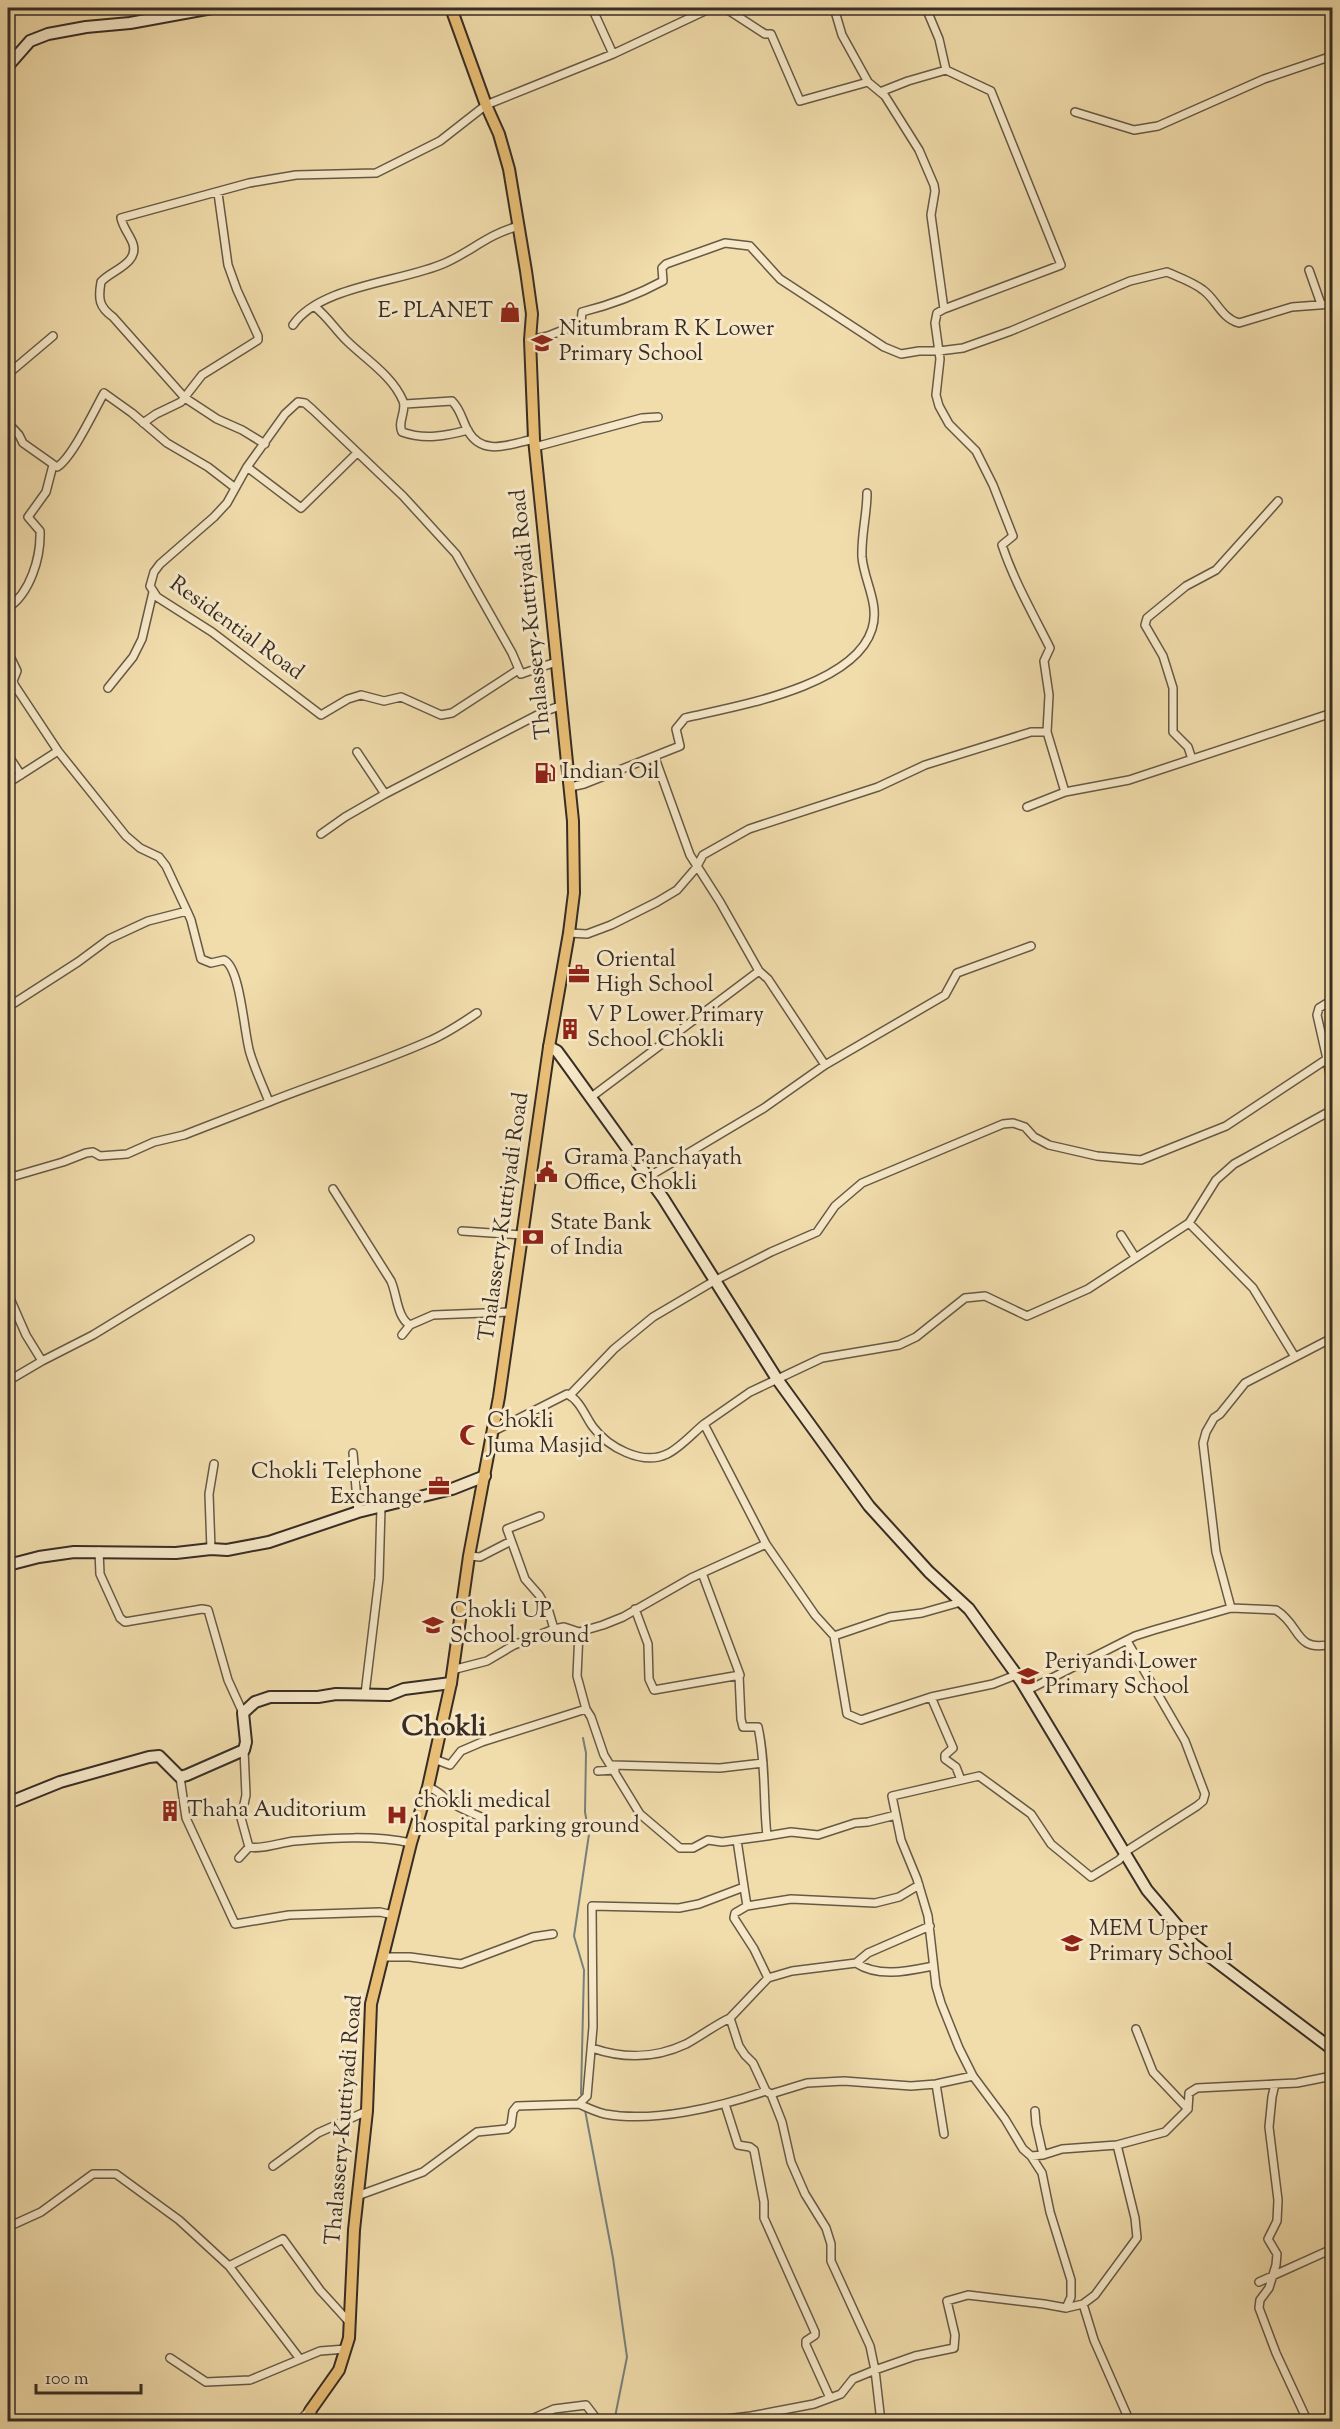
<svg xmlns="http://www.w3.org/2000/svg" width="1340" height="2429" font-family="'Sorts Mill Goudy',serif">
<rect width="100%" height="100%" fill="#f1dcab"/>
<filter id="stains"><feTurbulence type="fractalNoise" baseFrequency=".00333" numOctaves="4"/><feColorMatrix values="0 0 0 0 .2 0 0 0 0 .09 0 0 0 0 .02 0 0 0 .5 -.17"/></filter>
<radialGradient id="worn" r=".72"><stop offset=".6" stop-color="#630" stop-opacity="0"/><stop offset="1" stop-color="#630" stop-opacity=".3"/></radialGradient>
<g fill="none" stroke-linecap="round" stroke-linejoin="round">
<!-- stream -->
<path stroke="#77807c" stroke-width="2" d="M581,2094L584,1970L574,1936L589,1834L585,1812L586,1753L583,1738
M585,2110L613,2258L627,2357L614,2422"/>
<defs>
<path id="minor" d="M592,8L613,54
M686,8L692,17L711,8
M725,8L765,34H771L800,101L868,82L885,96L919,150L934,185L935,191L931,215L944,309
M834,8L842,35L868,82
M880,92L908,81L946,70
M1075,112L1134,130L1158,126L1264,79L1332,56
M1309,270L1321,304
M314,306C327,316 335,329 346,340C365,359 392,375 403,401C407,411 397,422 402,432C424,440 446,436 468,430
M293,325C320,285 403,282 445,263C472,251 488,234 519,226
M530,340L548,336L581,323L582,312C610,305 637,295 663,281L662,268L666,264L725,243L750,246L780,279L884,347L901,354L919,351H939L963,348L1011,331L1130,281L1167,272C1178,277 1193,282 1203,290C1216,299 1221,318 1239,323L1292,307L1332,304
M8,374L53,336
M405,404L452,401C461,410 462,420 468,431C483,457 510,444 534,439
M8,423L19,435L23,443L57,467C72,458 94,411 104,393L132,413L167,443L208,467L234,487
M143,423L156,414L181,402L202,375L258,340V336L237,290L228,265L218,193
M265,444L242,430L217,419L185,398L113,317C99,307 98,299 101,282C110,271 139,264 133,244C130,235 123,228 121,218L249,183L296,175L376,173L440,141L486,105L613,54L692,17
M535,447L642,418L658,417
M247,467L301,508L357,453
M8,608C30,593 41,558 40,531L28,517L46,492L53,465
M8,652L17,671L13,681L15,686L58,751L126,836L140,848L159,857L166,866L187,911L148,921L109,939L78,962L8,1007
M518,670L452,713L441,715L401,697L384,701L361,695L348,699L321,715L212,632L157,597L150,586L154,572L160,564L214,517L227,503L247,467L285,414L298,402L305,403L313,410L403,496L456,554L512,653L521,674L556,662
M108,688L133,657L142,639L153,592
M1047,732L1065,792L1129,780L1332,713
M357,752L385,794
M8,755L21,775
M655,758L690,855L720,902L759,971
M1192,759L1188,747L1173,732V688L1163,656L1145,625L1147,618L1186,586L1216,570L1278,501
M8,783L58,751
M570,787L584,784L680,746L676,729L685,718C736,706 854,687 872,629C880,604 864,581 862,557C861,535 867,515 867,493
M1027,807L1065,792
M321,834L345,817L385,794L543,712L560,706
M187,911L191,920L201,959L211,963L224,960C241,968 244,1035 250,1053C255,1070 263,1086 269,1102C322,1081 377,1064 429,1041C446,1034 462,1023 477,1013
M569,933L587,934L611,925L657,902L677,890L696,868L703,855L749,829L878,787L925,765L1031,732H1047L1049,695L1044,661L1050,648C1033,614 1014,581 1002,545L1013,536L993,485L976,451L949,424L939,406L936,395L940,359L935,323L937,313L944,309L1061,265L991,91L946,70L939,39L926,8
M1327,1059L1332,1085
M590,1098L759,971L768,979L825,1065
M648,1177L764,1108L825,1065L945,995L957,973L1031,946
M8,1178L63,1162L86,1153L93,1152L100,1156L127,1154L154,1142L184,1135L269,1102
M333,1189L391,1281C397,1294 397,1318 410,1325L433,1315L511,1312
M1189,1223L1253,1288L1295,1357
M462,1231L522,1235
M1121,1235L1135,1257
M8,1294L26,1335L42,1361L8,1381
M402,1335L410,1325
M42,1361L93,1335L250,1239
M570,1395L614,1349L653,1317L714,1281L771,1252L817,1232L835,1206L862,1183L1003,1124L1013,1123L1025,1127L1034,1137L1049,1145L1097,1156L1141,1160L1226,1126L1327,1059L1317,1015L1319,1008L1332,1000
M492,1432L567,1394C580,1400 585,1416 593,1427C608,1447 642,1466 667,1454C680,1448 693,1433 704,1424
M353,1453L358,1512
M540,1516L507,1529L525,1579L539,1595L549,1612L554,1629
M766,1544L815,1615L834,1636L890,1617L922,1613L961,1602
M211,1549L209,1494L214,1464
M99,1551L100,1574L120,1618L125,1622L202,1609L208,1610L228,1680L243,1713
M469,1556L480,1557L511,1541
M1231,1608L1216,1552L1203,1443L1206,1432L1214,1418L1220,1414L1245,1383L1332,1338
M635,1609L648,1644L649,1679L654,1690L740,1675L702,1573
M579,1632L577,1676L586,1709
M834,1636L847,1714L861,1720L931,1697
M452,1670L487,1661L514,1645L554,1629L564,1627L579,1632L603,1625L623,1617L691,1578L766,1544L704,1424L750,1392L822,1358L899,1345L916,1337L965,1298L985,1296L1027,1316L1088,1289L1189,1223L1216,1180L1234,1164L1332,1110
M739,1675L741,1719L743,1727H758C766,1763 763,1800 767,1836L791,1832L818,1835L855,1823L868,1822L896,1815
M1026,1691L1135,1636L1154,1630L1231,1608L1276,1610C1302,1626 1294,1653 1332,1644
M365,1694L379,1578L381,1507
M244,1750L246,1795L241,1818L249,1847C261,1850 282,1842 295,1841C333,1838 374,1835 411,1843
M434,1759L450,1765L461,1751L482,1742L586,1709L591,1717L604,1755L640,1814L680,1848H693L708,1840L722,1842L767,1836
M612,1765L720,1768L763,1763
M598,1771L615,1770
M180,1777L186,1818L235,1924L289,1915L380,1912L393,1915
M961,1780L956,1767L945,1759V1755L953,1748L931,1697L993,1684L1016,1675
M428,1787C439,1791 443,1797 452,1803C462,1810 473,1813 483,1818
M737,1840L744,1887L699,1904L679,1908L592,1906L593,2027L587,2096L579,2104C588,2108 596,2112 605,2114C654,2123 719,2107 766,2091
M239,1858L249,1847
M744,1887L747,1906
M383,1957H410L461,1964L533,1937L553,1934
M856,1963C879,1978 908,1971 933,1966
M768,1978L754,1949L734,1918L735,1913L747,1906L791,1899L875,1903L899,1897L919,1885
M1136,2029L1153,2072L1188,2109
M592,2048C624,2059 654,2059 686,2044C701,2036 715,2025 730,2018
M936,2084L944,2134
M1275,2084L1272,2097L1269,2127L1278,2200L1277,2221L1268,2239L1277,2254L1276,2265L1269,2288L1260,2300L1259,2308L1276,2353L1308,2422
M769,2093L766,2091L753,2063L745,2055L739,2046L730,2018L768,1978L792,1971L856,1963L868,1953L930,1926
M725,2104L738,2145L750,2147L754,2150L764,2202V2218L815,2332V2335L806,2341V2345L830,2398
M1035,2111L1036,2124L1043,2155
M1117,2145L1062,2149L1043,2155L1031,2156L1023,2149L1005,2119L973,2076L959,2048L941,2003L936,1986L928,1916L917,1879L901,1840L892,1796L979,1776L1031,1814L1051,1844L1091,1877L1119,1860L1128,1850L1197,1806L1203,1801L1205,1794L1185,1741L1127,1641
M1031,2156L1042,2173L1050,2212L1071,2280V2297L1066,2308
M273,2166L318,2133L367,2111
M357,2196L423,2172L477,2132L507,2129L511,2125L513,2111L517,2106L579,2104
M8,2227L41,2212L93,2174H116L179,2220L229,2266L300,2359
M229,2266L283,2239L320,2290L350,2323
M1259,2282L1332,2249
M1083,2304L1094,2340L1130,2422
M170,2358L206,2382L250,2380L320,2351L346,2349
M525,2422L554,2409L586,2405L599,2422
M699,2422L751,2416L814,2404L841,2394L853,2379L875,2370L870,2346L831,2261V2244L826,2228L805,2194L791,2162L782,2122L771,2094L807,2083L844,2081L911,2086L936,2084L973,2076
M881,2422L875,2370L915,2356L954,2348L955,2335L947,2301L968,2295L1044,2304L1066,2308L1083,2304L1095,2295L1137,2238L1135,2218L1117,2145L1165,2132L1188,2109L1189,2093L1197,2088L1297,2083L1332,2076"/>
<path id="tertiary" d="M300,2422L310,2411"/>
<path id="secondary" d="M8,66L30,41L48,34L86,27L130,23L212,8
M549,1047L557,1051L568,1066L663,1198L777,1379L869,1506L929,1572L969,1609L1021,1681L1147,1890L1193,1944L1332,2049
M8,1565L39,1557L74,1552L176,1553L211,1549L227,1550L269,1542L358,1512L452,1489L485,1476
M8,1803L60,1782L149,1757L159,1756L180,1777L187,1775L244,1750L246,1742L243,1713L255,1702L270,1697H318L336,1694L389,1695L404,1689L451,1683"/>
<path id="primary" d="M312,2422L310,2411L339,2370L349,2338L354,2230L367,2111L371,2004L411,1843L428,1787L451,1683L469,1556L499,1397L549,1047L569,933L574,893L573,821L534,439L530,340L532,314L526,271L509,169L499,134L486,105L451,8"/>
</defs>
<!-- minor casing -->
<use href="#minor" stroke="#665946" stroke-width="10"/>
<!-- tertiary casing -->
<use href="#tertiary" stroke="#665946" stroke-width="12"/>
<!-- secondary casing -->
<use href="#secondary" stroke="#372d25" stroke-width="14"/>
<!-- primary casing -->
<use href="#primary" stroke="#372d25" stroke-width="14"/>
<!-- minor -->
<use href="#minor" stroke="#f6e8c8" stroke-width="7"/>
<!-- tertiary -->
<use href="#tertiary" stroke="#f6e8c8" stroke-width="9"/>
<!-- secondary -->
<use href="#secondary" stroke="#f6e8c8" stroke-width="10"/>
<!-- primary -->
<use href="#primary" stroke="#e8be76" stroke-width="10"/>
</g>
<!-- icons -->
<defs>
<symbol id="shop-bare" viewBox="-9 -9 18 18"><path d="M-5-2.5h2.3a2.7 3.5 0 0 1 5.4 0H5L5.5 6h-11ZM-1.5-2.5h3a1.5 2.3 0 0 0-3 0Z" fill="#8f2418" stroke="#f6e8c8" stroke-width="2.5" paint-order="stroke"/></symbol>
<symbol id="school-bare" viewBox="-9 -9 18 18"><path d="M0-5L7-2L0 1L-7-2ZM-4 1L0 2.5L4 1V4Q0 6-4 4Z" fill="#8f2418" stroke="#f6e8c8" stroke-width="2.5" paint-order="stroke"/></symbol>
<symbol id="fuel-bare" viewBox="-9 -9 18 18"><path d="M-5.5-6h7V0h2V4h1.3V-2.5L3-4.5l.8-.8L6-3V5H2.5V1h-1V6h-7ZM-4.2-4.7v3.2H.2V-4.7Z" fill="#8f2418" stroke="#f6e8c8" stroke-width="2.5" paint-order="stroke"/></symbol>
<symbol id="office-bare" viewBox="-9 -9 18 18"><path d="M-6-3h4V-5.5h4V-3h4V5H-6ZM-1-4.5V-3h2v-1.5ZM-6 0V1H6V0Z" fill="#8f2418" stroke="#f6e8c8" stroke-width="2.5" paint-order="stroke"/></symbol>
<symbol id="building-bare" viewBox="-9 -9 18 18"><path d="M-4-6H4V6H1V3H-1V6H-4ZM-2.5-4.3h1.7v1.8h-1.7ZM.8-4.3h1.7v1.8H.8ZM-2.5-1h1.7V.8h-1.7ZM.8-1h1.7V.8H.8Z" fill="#8f2418" stroke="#f6e8c8" stroke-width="2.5" paint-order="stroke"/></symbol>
<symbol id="civic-bare" viewBox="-9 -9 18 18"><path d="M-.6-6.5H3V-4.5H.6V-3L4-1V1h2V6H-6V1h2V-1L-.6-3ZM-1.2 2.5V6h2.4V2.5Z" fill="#8f2418" stroke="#f6e8c8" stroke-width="2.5" paint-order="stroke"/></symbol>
<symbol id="bank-bare" viewBox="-9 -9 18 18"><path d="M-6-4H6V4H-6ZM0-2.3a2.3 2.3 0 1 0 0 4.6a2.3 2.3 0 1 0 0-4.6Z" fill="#8f2418" stroke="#f6e8c8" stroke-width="2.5" paint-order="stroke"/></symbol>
<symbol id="mosque-bare" viewBox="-9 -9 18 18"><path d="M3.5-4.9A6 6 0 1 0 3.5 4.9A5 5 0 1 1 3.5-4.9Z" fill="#8f2418" stroke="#f6e8c8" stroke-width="2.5" paint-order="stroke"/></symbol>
<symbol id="hospital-bare" viewBox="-9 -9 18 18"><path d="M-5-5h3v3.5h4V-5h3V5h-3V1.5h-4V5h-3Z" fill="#8f2418" stroke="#f6e8c8" stroke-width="2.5" paint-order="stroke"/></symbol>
</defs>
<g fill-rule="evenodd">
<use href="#shop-bare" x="495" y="297" width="30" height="30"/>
<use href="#school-bare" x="527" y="328" width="30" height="30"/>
<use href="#fuel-bare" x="530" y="758" width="30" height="30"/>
<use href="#office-bare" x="564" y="959" width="30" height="30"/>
<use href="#building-bare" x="555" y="1014" width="30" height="30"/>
<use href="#civic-bare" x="532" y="1157" width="30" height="30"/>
<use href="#bank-bare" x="518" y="1222" width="30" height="30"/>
<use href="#mosque-bare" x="455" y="1420" width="30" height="30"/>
<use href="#office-bare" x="424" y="1471" width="30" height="30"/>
<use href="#school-bare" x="418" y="1610" width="30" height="30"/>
<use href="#school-bare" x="1013" y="1661" width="30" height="30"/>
<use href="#building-bare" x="155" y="1796" width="30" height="30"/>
<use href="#hospital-bare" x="382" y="1800" width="30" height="30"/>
<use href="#school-bare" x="1057" y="1928" width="30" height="30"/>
</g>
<g text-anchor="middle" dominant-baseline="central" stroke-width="6" stroke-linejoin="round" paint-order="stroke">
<!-- poi labels -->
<g font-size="22" fill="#372d25" stroke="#f6e8c8" text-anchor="start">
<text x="493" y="312" text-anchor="end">E- PLANET</text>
<text x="559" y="330">Nitumbram R K Lower<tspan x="559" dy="25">Primary School</tspan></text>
<text x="562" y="773">Indian Oil</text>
<text x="596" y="961">Oriental<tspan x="596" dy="25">High School</tspan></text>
<text x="587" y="1016">V P Lower Primary<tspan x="587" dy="25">School Chokli</tspan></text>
<text x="564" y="1159">Grama Panchayath<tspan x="564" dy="25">Office, Chokli</tspan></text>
<text x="550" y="1224">State Bank<tspan x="550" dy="25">of India</tspan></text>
<text x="487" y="1422">Chokli<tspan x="487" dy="25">Juma Masjid</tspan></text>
<text x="422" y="1473" text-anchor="end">Chokli Telephone<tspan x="422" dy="25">Exchange</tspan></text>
<text x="450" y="1612">Chokli UP<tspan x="450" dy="25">School ground</tspan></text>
<text x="1045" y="1663">Periyandi Lower<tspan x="1045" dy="25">Primary School</tspan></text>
<text x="414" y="1802">chokli medical<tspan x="414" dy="25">hospital parking ground</tspan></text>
<text x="187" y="1811">Thaha Auditorium</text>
<text x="1089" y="1930">MEM Upper<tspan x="1089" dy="25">Primary School</tspan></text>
</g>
<!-- street labels -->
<g font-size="22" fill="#372d25" stroke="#f6e8c8">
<text transform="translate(532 614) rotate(-96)">Thalassery-Kuttiyadi Road</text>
<text transform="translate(236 629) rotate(36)">Residential Road</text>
<text transform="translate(505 1217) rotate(-82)">Thalassery-Kuttiyadi Road</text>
<text transform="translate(345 2120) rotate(-85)">Thalassery-Kuttiyadi Road</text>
</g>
<!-- district labels -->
<g font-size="28" font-weight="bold" fill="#372d25" stroke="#f6e8c8">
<text x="444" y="1728">Chokli</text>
</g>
</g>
<!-- margin -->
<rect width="1340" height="2429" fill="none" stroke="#f1dcab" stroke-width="30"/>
<rect x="9" y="9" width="1322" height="2411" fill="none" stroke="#372d25" stroke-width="3"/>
<rect x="15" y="15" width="1310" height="2399" fill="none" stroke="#372d25" stroke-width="1.5"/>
<!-- scale -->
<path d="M36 2384v9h105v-9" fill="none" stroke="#372d25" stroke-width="3"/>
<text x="45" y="2384" font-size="18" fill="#372d25" stroke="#f6e8c8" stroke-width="4.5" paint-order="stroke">100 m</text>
<rect width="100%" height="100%" filter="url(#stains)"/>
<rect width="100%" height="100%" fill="url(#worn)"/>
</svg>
